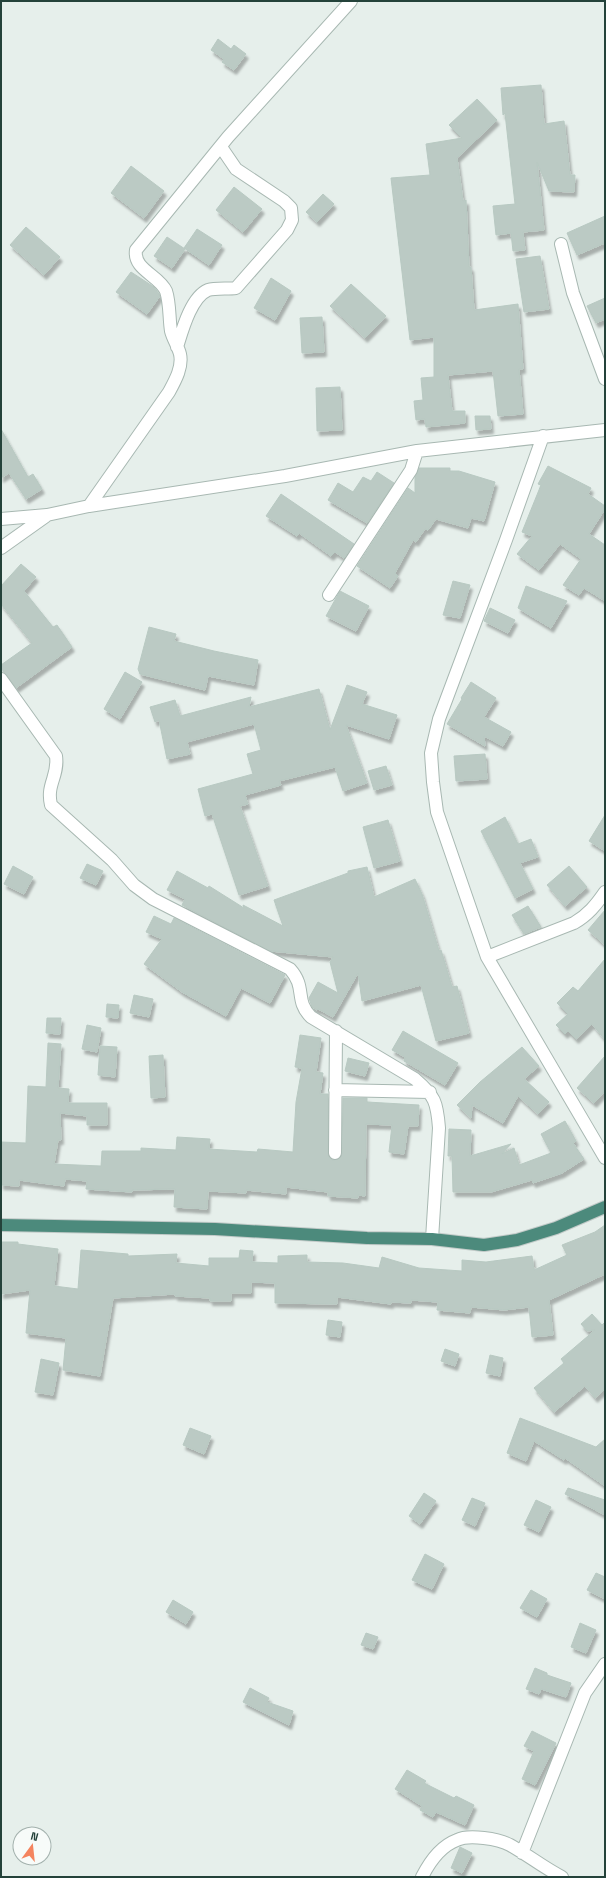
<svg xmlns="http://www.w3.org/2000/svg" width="606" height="1878" font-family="'Space Grotesk',sans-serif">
<defs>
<filter id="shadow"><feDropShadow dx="2.5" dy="4.5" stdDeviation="1" flood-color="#0004"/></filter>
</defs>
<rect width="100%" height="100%" fill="#e6efeb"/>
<!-- building -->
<path fill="#bbcac4" stroke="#b8c9c2" filter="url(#shadow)" d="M218,39L231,49L234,45L246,54L234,70L222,62L224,59L211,50Z
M541,85L544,124L564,121L570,175H575L574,192L549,191L537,162L544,230L523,232L525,250L513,251L511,233L496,235L493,206L515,204L505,113L503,115L501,88Z
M477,99L497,120L457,158L463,201L466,200L469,267H471L474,310L518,304L523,369H519L523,414L498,416L493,371L448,375L452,411H465V423L426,427L425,419L416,420L414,401L423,400L421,378L434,377V337L410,340L391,178L430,175L426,144L462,138L449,125Z
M131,166L164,191L144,218L111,193Z
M234,187L262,209L243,232L216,210Z
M323,194L334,204L317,222L306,212Z
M605,216V243L577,255L567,233Z
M26,227L60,257L44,275L10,245Z
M197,229L222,245L209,265L184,248Z
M167,237L185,249L172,268L154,256Z
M540,256L549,309L524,312L516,259Z
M131,272L154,287L159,294L160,296L147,314L116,292Z
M271,278L291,291L275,320L254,308Z
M351,284L386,316L365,338L330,306Z
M605,298V319L596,323L587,306Z
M322,317L324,352L302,353L300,318Z
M340,387L342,430L317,431L316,388Z
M475,416H490L491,429L476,430Z
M1,429L28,477L33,474L42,489L26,499L9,473L1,478Z
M548,466L591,488L588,494L605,506V509L589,534L605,545V601L584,588L579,595L563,585L581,559L560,544L539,570L517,554L532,536L522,532L541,485L538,484Z
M419,468H450V471H459L495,482L484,521L471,518L468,528L436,519L428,530L425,529L416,542L413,540L395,573L398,576L390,588L357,566L408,488L415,493V477Z
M377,472L394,483L367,523L328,500L338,483L353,492L363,477L371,481Z
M281,494L354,544L344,558L335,552L331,556L299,533L297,536L266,516Z
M21,564L36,577L24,591L53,627L57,625L72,647L16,688L1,668V665L32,643L1,604V586Z
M453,581L470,585L460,618L443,615Z
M526,586L567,601L551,628L518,608Z
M340,591L369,606L356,631L326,616Z
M490,608L515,620L508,633L484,621Z
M149,627L176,634L174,641L214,651L258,660L254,685L208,676L205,690L140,674L138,669Z
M125,672L142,682L120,719L104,709Z
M471,682L496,698L484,717L511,732L503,746L484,736L485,746L447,724L462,699L461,698Z
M347,685L367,692L362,704L397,715L389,739L346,725L367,783L343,791L335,767L279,781L281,785L245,795L248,804L240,806L268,886L239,895L212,814L205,816L198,789L253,774L247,754L261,750L254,724L187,742L190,754L167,759L159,720L155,722L150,707L175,700L180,716L251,697L249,707L319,689L330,730Z
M485,754L487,779L456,781L454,756Z
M386,766L392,785L374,790L368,771Z
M605,815V851L589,841Z
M505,817L518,844L531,839L538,857L520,863L533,889L515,898L481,831Z
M388,820L400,861L374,868L363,827Z
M87,864L103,871L96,885L80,878Z
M13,866L33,877L24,894L4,884Z
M569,866L587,887L565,906L547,885Z
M367,867L374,897L415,879L422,894L439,951L441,950L452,987L457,986L469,1033L436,1041L421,985L362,1001L358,973L333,1017L318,1009L317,1010L312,1007L309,998L318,982L338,993L330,962L333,957L270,951L182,905L185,899L167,890L177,871L208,888L209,886L244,908L243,905L283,926L274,900L348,873V871Z
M528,906L541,927L524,934L512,915Z
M605,910V945L588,930Z
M154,916L171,924L174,918L285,975L270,1003L241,988L226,1016L182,992L144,964L162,939L146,932Z
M605,959V1040L592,1024L576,1039L568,1031L565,1034L556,1025L568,1014L557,1003L573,987L578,991Z
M134,995L153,999L149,1017L130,1013Z
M107,1004L119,1005L118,1018L106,1017Z
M47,1018H61L60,1034L46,1033Z
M87,1025L101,1028L97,1052L82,1049Z
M403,1031L458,1063L445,1085L404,1061L405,1057L392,1050Z
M300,1035L321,1038L316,1072L323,1073L320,1094H328V1153L332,1160L339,1159L342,1153L343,1098H367V1102L419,1105L418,1126H408L404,1154L389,1152L392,1125L366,1124L365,1196L358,1195V1198L328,1196V1192L286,1187V1194L246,1190V1193L208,1191L207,1209L174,1207L175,1189L132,1190V1192L86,1189L87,1181L65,1179L64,1186L19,1180V1186L1,1185V1142L26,1143L28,1086L46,1087L48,1043L61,1044L58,1088L69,1089L68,1103H107V1125H87V1116L60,1113L61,1140H58L54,1164L101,1166L102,1151H141V1148L176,1150L177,1137L210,1139L209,1149L257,1152L258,1149L293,1152L296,1102L302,1068L295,1067Z
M100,1046L117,1047L115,1077L98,1075Z
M522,1047L539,1066L524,1079L549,1102L538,1114L518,1096L503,1123L472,1105L471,1118L457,1105L480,1082Z
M163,1055L165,1097L151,1098L149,1056Z
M605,1056V1091L594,1103L577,1088Z
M348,1058L369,1063L365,1076L345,1071Z
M565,1121L576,1141L573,1143L584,1159L562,1173L533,1183L532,1180L491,1192H453L452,1156H448L449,1129L471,1130L470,1156L511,1144L502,1154L514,1148L519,1165L551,1153L541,1134Z
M605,1225V1274L549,1300L553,1335L532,1337L529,1307L504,1310L471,1307L470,1313L437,1310L438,1302L411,1300V1303L391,1302V1304L337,1297V1304L275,1303V1283L251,1282V1293H231V1301H210V1298L175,1296V1294L113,1298L100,1376L63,1370L66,1338L26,1333L30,1290L1,1294V1242H18V1244L58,1249L54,1286L78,1289L81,1250L128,1254V1256L177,1254L176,1263L209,1266V1258H239L240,1250L253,1251L252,1262L278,1263V1256L307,1255V1262L343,1263L379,1268L382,1257L419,1268L462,1271V1260L486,1262L532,1256L534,1270L567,1255L562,1245L595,1232Z
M592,1314L602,1325L605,1322V1389L595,1398L585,1386L554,1412L534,1388L564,1363L561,1359L595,1330L587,1331L581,1324Z
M328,1320L342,1322L340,1337L326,1335Z
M445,1349L459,1354L455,1366L441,1361Z
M490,1355L503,1358L500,1376L486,1373Z
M41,1359L59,1363L53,1395L35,1392Z
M520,1418L596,1447L605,1439V1486L565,1458L564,1460L534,1441L526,1461L507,1453Z
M190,1428L211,1436L204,1454L183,1445Z
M568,1488L605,1500V1515L565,1494Z
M424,1493L436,1501L420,1524L409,1516Z
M472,1498L485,1503L475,1526L462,1520Z
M536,1500L551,1507L539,1532L524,1525Z
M425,1554L444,1564L432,1589L412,1580Z
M596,1573L605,1577V1599L587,1590Z
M531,1590L547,1599L537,1617L520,1608Z
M173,1600L193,1612L186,1624L166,1612Z
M580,1623L596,1630L586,1653L571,1647Z
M366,1633L378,1637L373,1649L361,1645Z
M535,1668L547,1673V1675L571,1683L566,1697L541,1689L539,1694L526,1689Z
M250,1688L269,1698L267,1702L293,1711L289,1725L243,1702Z
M532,1731L556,1743L535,1785L522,1779L534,1751L524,1746Z
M407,1770L426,1781L424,1783L454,1798L456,1796L474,1805L465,1825L436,1812L433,1817L420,1810L422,1806L395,1789Z
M460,1847L472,1853L462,1873L451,1868Z"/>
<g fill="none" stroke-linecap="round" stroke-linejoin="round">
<defs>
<path id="minor" d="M561,244L573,293L605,379
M177,347C182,331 191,297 208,290C215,288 228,289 236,288L287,230L292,220L291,208L284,201L236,169L221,147
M543,436L506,540L439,719L431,753L433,782L437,812L487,957L605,1158
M89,506L169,392C175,381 183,367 180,354C178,346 173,339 171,331C169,318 170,303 166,291C159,275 133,270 136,250L228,137L351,1
M1,519L47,515L89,506L285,476L417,451L605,430
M1,548L46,516
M329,595L411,470L417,451
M1,679L56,756C59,776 46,784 51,805L112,860L134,885L153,899L290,969C307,988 294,1000 311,1017L415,1079C435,1096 437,1102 439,1128L432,1239
M487,957L574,923C588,915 596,905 605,892
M335,1090L430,1092
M335,1153L336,1031
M522,1853L585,1693L605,1664
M422,1877C429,1863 441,1846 457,1840C469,1834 499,1839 510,1845C528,1855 544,1868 562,1877"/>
<path id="trunk" d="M1,1225L215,1229L367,1238L432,1239L484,1245L517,1240L556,1228L605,1207"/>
</defs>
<!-- minor casing -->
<use href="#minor" stroke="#a8b8b2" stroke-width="14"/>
<!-- trunk casing -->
<use href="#trunk" stroke="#c2cac8" stroke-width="14"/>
<!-- minor -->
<use href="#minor" stroke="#fff" stroke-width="12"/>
<!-- trunk -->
<use href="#trunk" stroke="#4c8a7c" stroke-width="12"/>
</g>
<!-- border -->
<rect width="606" height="1878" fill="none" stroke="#24423a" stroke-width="4"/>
<!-- north arrow -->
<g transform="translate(32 1846) rotate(15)"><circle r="19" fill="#f7fbf9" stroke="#a3b1ad"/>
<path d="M0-3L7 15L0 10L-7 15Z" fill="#f4845f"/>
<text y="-6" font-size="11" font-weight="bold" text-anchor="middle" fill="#24423a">N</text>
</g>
</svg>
